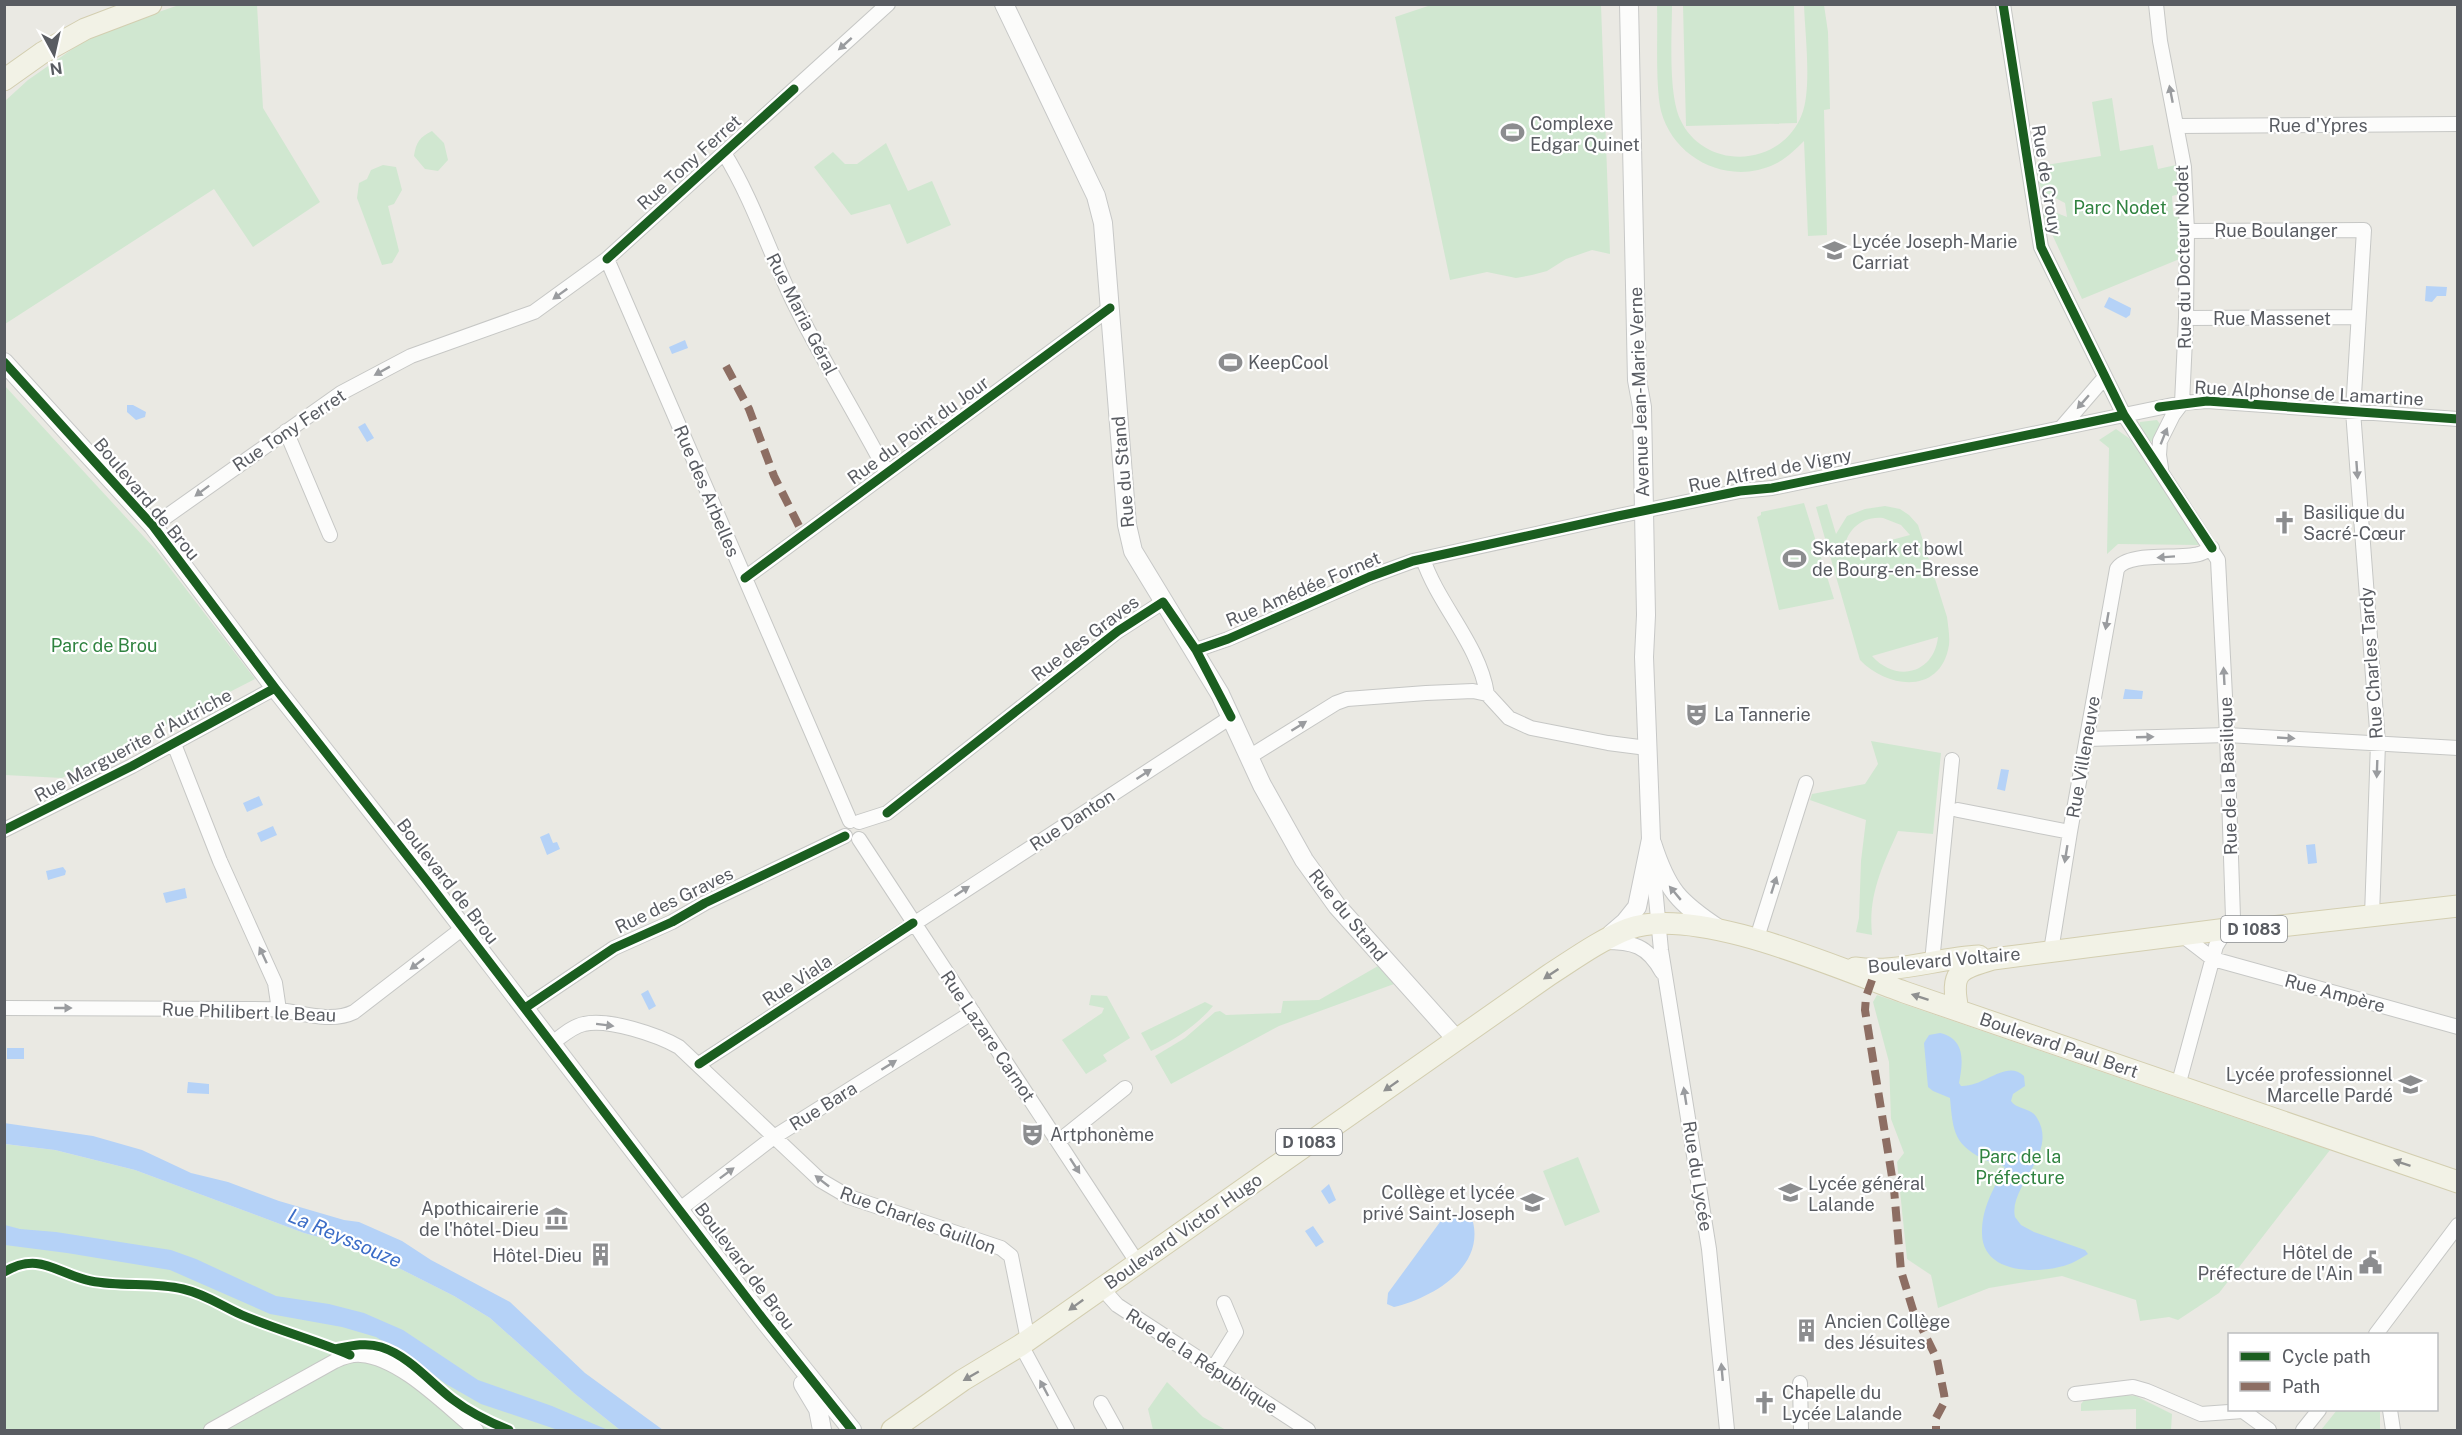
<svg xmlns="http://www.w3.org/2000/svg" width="2462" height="1435" font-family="'Public Sans',sans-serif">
<rect width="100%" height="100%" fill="#eae9e3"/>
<!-- green -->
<path fill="#d0e7d0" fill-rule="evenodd" d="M1434,4L1601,5L1610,254L1592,250L1566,259L1547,271L1532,275L1516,278L1487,272L1450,280L1395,17Z
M188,5H257L263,108L320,202L253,247L214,189L5,324V101L28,80L81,43L124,24L176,6Z
M1657,5H1672C1672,35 1668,92 1680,119C1704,172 1782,168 1802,114C1812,88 1805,34 1804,5H1824L1828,32L1830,109L1824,110L1827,235L1808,236L1804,141C1795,150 1787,158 1775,164C1730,186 1674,160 1661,111C1655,83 1658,35 1657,5Z
M1683,5H1794L1797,123L1686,126Z
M2112,98L2120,151L2153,145L2158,169L2176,165L2180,194L2172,196L2173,212L2181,213L2182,258L2082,299L2039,206L2067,217L2065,203L2042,191L2034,167L2101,156L2092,102Z
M432,131L444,143L448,160L438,171L425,169L414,156C416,142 420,137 432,131Z
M886,143L908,191L932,181L951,225L907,244L890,204L851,215L814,167L833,152L845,164H857Z
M383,165L396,167L402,190L394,204L388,206L399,251L392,263L382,265L357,198L359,183L367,179L371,170Z
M5,386L156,550L255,679L62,778L5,775Z
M2157,420L2160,424L2154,441L2148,442L2139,428L2140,422Z
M2116,429L2133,441L2200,543L2198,545L2118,544L2107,554L2109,448L2099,440Z
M1804,503L1834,599L1779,610L1757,517L1761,515V512Z
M1827,504L1836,534L1847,516L1865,509L1885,506L1900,509L1909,515L1918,525L1947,617C1948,626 1950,636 1949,645C1941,695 1888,689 1860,660L1816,507ZM1883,518L1901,525L1910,535L1843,553C1846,531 1860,516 1883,518ZM1938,637C1934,674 1896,683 1872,656Z
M1871,741L1941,753L1933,834L1898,831C1882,867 1868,895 1872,935L1856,932L1859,918L1861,861L1866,820L1810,800L1812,794L1865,784L1878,764Z
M1378,966L1394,984L1279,1026L1171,1084L1155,1056L1185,1038L1215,1012L1220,1011L1226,1015L1281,1013L1283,1001L1319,1000Z
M1091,995L1107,996L1130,1038L1103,1055L1107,1061L1086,1074L1062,1040L1102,1013L1104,1008L1089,1005Z
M1877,995L2330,1150L2219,1293L2178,1320L2169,1317L2140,1321L2136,1300L2062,1276L1989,1288L1938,1308L1931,1275L1907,1259L1897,1162L1904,1153L1891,1119L1889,1062L1873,1002Z
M1205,1002L1213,1006C1197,1025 1175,1040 1151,1051L1141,1033Z
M4,1144L55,1150L135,1170L304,1233L341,1243L377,1257L454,1296L490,1318L575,1394L620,1430H5Z
M1578,1157L1600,1212L1565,1226L1543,1171Z
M1167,1382L1203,1417L1226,1430H1153L1148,1409Z
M2126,1395L2136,1396L2172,1414L2171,1430H2136V1409L2081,1411V1404L2086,1398Z
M2337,1410H2380V1430H2321Z"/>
<!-- water -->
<path fill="#b5d2f7" d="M2426,286L2447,287L2446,296H2437L2432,302L2425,301Z
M2109,297L2131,308L2130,315L2126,318L2104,307Z
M685,340L688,348L672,354L669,347Z
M127,405H133L146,412L145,417L136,420L127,412Z
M365,423L374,438L367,442L358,427Z
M2125,689L2143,691L2142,699H2123Z
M2001,769L2009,770L2005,791L1997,789Z
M259,796L263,805L247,812L243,803Z
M273,826L277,835L261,842L257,833Z
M549,833L553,843L557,842L560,849L547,855L540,837Z
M2315,844L2317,863L2308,864L2306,845Z
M63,867L66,871L65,875L48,880L46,871Z
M185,888L187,898L166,903L163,893Z
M648,990L656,1006L649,1010L641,994Z
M1940,1033C1966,1039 1963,1062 1959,1083L1961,1086C1985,1087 2006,1059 2024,1076L2025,1086L2013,1094L2011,1101C2017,1110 2031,1107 2037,1118C2059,1154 2008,1186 2015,1217L2021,1225L2034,1232L2085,1250L2088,1254C2083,1257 2078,1260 2072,1263C2043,1275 1981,1276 1982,1232C1982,1207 1994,1188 2005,1167C2000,1164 1994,1164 1988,1161C1954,1146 1953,1132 1950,1098L1933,1091L1928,1087L1924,1043L1929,1035Z
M7,1048H24V1059H7Z
M188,1082L209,1084V1094L187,1093Z
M4,1123L93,1136L142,1150L191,1173L228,1182L279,1201L344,1220L359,1222L402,1241L431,1260L510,1302L585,1373L663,1430H620L575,1394L490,1318L454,1296L377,1257L341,1243L304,1233L135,1170L55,1150L5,1144Z
M1329,1184L1336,1200L1329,1204L1321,1191Z
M1457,1215L1468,1218L1473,1222C1484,1268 1432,1298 1394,1307L1387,1304L1388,1293L1440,1222L1447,1216Z
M5,1225L20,1229L56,1232L171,1250L196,1259L276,1296L329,1304L364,1313L403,1330L478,1380L552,1406L608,1430H558L481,1404L446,1384L408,1356L376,1337L342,1327L270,1314L170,1270L67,1253L5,1245Z
M1313,1226L1324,1242L1316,1247L1305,1231Z"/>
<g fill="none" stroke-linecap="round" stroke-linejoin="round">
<defs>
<path id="street" d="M2003,4L2041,247L2124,415L2218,560L2227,735L2233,918L2216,946L2178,1086
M2156,4L2160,41L2184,167L2187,231L2186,318L2182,403L2173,415L2160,441L2159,455L2161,468
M2178,126L2458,124
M724,153C752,198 769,251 792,299C821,358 856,414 887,473
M2187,231L2364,230L2353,411L2378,743L2372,916
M607,259L850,821
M2186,318L2358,317
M2061,428L2105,377
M286,431L330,535
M153,526L341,393L411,356L534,312L607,259L888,4
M1423,559C1439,606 1479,644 1487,694
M745,578L1110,308
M1196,650L1228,639L1369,577L1413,561L1618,516L1740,491L1772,488L2182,403L2207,401L2458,419
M2087,739L2227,735L2458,748
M174,744L220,861L275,983L279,1010
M1249,757L1336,703L1347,699L1426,693L1473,691L1487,694L1509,718L1531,728L1608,743L1647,748
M1958,810L2070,832
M859,822L887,813L1118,631L1163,602
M4,830L132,766L275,688
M859,839L1137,1262
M1652,856L1661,950L1709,1249L1727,1430
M2183,936L2213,959L2458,1027
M1756,941L1806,783
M1604,942C1633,942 1647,945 1662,972
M2051,951L2070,832L2117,569C2128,551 2179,560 2199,554C2203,553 2208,550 2212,548
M1932,962L1952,760
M4,1008L246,1009C257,1009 269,1009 280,1010C302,1013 332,1023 354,1012L463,928
M525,1008L614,948L672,922L705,903L845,836
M552,1043C562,1036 573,1026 584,1024C608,1018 658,1035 679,1047L820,1180L849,1197L1001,1248L1011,1256L1028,1340
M699,1064L1231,717
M1059,1141L1125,1088
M680,1209L774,1137L973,1012
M1101,1287L1117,1305L1308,1430
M2376,1334L2458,1225
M1021,1345L1067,1430
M1213,1369L1236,1332L1224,1303
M1800,1383L1801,1430
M2075,1394L2133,1387L2147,1391L2201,1414L2243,1411L2269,1430
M1101,1403L1116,1430
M2390,1410L2393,1430
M211,1430L335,1361C344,1357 352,1354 361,1355C401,1358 446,1406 476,1430
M2303,1430L2319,1410"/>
<path id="secondary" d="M1004,4L1096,196L1103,223L1127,525L1133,551L1220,694L1262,785L1304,860L1337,906L1457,1040
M4,362L153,526L275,688L427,881L763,1319L852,1430
M1652,843C1667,890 1678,902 1719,929
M1611,934L1625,922L1637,907L1651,839L1644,657L1646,615L1642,407L1637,380L1629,4
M803,1384L818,1409L822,1430"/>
<path id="primary" d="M4,80L42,53L85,29L151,4
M1855,968C1896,974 1938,958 1979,956
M1958,1010C1950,971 1959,969 1993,959L2227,929H2254L2458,906
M892,1430L963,1380L1021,1345L1549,975C1574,959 1600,940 1628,929C1695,904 1837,968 1904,992L2458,1182"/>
</defs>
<!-- street casing -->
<use href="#street" stroke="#c6c7c5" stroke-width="16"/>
<!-- secondary casing -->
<use href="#secondary" stroke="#c7c8c7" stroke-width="20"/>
<!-- primary casing -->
<use href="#primary" stroke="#d3ceb0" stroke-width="23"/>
<!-- street -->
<use href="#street" stroke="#fcfcfb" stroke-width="14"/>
<!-- secondary -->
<use href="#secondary" stroke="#fcfcfb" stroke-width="18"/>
<!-- primary -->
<use href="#primary" stroke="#f2f2e6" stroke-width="21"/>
<!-- quiet -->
<path stroke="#8d6e63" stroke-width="8" stroke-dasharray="15 8" stroke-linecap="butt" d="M726,366L749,409L774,476L803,534
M1872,980L1866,997L1865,1010L1894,1189L1901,1271L1913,1310L1937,1359L1944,1394L1945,1401L1936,1418V1430"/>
<defs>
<path id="cycleway" d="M2003,4L2041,247L2124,415L2212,548
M607,259L794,89
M4,362L153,526L275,688L427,881L763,1319L852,1430
M2159,407L2207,401L2458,419
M745,578L1110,308
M1196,650L1228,639L1369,577L1413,561L1618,516L1740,491L1772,488L2124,415
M887,813L1118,631L1163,602L1196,650L1231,717
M4,830L132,766L275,688
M525,1008L614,948L672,922L705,903L845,836
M699,1064L913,923
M4,1272C40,1251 57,1274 91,1281C122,1287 153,1282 183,1289C205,1294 222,1306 242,1315C277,1330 315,1340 350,1355
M335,1349C350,1346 366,1342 381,1347C409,1356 430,1382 452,1399C469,1412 489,1422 509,1430"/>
</defs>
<!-- cycleway casing -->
<use href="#cycleway" stroke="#fff" stroke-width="13"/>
<!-- cycleway -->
<use href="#cycleway" stroke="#1b5e20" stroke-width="9"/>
</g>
<!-- one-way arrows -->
<defs><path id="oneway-solid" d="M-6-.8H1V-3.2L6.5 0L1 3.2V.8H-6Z" transform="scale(1.5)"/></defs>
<g fill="#9a9c9f">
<use href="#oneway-solid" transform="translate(845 44) rotate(138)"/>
<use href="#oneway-solid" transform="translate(2171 94) rotate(-101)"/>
<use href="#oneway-solid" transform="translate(560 294) rotate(144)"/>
<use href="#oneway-solid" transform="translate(382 371) rotate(151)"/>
<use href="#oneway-solid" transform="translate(2083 402) rotate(131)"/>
<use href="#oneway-solid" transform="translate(2164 436) rotate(-68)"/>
<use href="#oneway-solid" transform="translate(2357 470) rotate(86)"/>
<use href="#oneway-solid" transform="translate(202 491) rotate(143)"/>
<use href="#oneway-solid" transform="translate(2166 557) rotate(176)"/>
<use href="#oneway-solid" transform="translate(2107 621) rotate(100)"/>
<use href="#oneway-solid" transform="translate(2224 676) rotate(-93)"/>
<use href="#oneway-solid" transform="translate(1299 726) rotate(-32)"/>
<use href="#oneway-solid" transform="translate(2145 737) rotate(-2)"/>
<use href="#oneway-solid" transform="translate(2286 738) rotate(3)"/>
<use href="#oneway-solid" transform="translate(2377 769) rotate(92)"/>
<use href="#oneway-solid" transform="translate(1144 774) rotate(-33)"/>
<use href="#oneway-solid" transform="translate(2066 854) rotate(99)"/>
<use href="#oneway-solid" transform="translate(1774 885) rotate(-72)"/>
<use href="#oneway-solid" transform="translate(962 891) rotate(-33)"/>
<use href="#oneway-solid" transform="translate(1675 893) rotate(-130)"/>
<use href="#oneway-solid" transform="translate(263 955) rotate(-115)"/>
<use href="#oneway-solid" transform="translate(417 964) rotate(142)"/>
<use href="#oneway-solid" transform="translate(63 1008)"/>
<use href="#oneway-solid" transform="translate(605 1025) rotate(7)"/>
<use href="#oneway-solid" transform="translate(889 1065) rotate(-32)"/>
<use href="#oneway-solid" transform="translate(1685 1096) rotate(-99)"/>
<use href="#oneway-solid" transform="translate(1075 1166) rotate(57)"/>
<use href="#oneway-solid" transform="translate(727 1173) rotate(-37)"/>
<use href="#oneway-solid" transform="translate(822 1181) rotate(-142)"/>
<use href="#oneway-solid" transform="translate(1722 1372) rotate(-95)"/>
<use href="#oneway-solid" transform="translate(1044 1388) rotate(-118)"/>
</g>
<g fill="#8f9090">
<use href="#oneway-solid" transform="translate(1551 974) rotate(146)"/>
<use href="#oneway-solid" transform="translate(1920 997) rotate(-162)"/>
<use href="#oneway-solid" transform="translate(1391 1086) rotate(145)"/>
<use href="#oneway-solid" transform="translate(2402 1163) rotate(-161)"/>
<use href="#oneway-solid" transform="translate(1076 1305) rotate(144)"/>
<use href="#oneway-solid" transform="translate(971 1376) rotate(150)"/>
</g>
<!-- icons -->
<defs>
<symbol id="stadium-bare" viewBox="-9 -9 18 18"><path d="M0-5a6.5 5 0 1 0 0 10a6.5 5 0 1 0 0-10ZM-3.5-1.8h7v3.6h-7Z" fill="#8c8d8f" stroke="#fff" stroke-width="2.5" paint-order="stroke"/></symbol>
<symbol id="school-bare" viewBox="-9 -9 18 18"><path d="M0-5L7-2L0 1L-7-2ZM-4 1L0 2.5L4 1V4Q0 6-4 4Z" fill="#8c8d8f" stroke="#fff" stroke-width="2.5" paint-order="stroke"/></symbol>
<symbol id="church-bare" viewBox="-9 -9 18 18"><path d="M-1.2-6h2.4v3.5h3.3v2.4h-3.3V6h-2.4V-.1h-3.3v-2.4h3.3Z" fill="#8c8d8f" stroke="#fff" stroke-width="2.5" paint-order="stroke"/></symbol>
<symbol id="theatre-bare" viewBox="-9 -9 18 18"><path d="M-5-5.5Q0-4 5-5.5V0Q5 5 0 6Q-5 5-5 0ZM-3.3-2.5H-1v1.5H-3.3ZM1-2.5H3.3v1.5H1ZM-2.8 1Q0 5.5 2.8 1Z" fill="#8c8d8f" stroke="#fff" stroke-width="2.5" paint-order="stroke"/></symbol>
<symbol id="museum-bare" viewBox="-9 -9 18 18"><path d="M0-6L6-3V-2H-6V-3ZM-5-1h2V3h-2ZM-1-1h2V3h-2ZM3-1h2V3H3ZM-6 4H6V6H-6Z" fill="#8c8d8f" stroke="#fff" stroke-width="2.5" paint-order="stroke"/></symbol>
<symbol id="building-bare" viewBox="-9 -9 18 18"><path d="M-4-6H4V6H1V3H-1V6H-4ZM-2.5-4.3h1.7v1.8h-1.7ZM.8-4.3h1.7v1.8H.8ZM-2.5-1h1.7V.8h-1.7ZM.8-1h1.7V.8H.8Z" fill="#8c8d8f" stroke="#fff" stroke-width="2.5" paint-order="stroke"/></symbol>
<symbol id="civic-bare" viewBox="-9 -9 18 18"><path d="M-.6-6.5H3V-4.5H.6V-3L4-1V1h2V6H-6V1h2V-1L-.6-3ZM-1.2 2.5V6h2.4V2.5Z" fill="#8c8d8f" stroke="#fff" stroke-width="2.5" paint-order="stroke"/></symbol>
</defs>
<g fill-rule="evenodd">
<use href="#stadium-bare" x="1496" y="116" width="33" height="33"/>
<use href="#school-bare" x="1818" y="234" width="33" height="33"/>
<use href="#stadium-bare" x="1214" y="346" width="33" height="33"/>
<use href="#church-bare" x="2268" y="506" width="33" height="33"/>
<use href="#stadium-bare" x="1778" y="542" width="33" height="33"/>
<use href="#theatre-bare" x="1680" y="698" width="33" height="33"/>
<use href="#school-bare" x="2394" y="1068" width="33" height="33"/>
<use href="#theatre-bare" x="1016" y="1118" width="33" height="33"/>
<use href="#school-bare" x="1774" y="1176" width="33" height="33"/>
<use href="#school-bare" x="1516" y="1186" width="33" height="33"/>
<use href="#museum-bare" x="540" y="1202" width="33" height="33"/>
<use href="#building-bare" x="584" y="1238" width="33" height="33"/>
<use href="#civic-bare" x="2354" y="1246" width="33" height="33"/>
<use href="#building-bare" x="1790" y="1314" width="33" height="33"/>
<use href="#church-bare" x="1748" y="1386" width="33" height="33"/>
</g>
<g text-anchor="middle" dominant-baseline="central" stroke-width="4.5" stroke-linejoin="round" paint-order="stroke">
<!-- shield labels -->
<g fill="#fff" stroke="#8b8d91" stroke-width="1.5">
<rect x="2221" y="916" width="66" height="26" rx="4.5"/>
<rect x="1276" y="1129" width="66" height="26" rx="4.5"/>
</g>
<g font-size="16" font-weight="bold" fill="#595c62">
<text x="2254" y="929">D 1083</text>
<text x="1309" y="1142">D 1083</text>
</g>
<!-- poi labels -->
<g font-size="18" fill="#595c62" stroke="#fff" text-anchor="start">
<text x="1530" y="123">Complexe<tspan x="1530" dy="21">Edgar Quinet</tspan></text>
<text x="1852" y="241">Lycée Joseph-Marie<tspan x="1852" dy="21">Carriat</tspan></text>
<text x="1248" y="362">KeepCool</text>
<text x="2303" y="512">Basilique du<tspan x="2303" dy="21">Sacré-Cœur</tspan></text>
<text x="1812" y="548">Skatepark et bowl<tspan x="1812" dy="21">de Bourg-en-Bresse</tspan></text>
<text x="1714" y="714">La Tannerie</text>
<text x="2393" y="1074" text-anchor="end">Lycée professionnel<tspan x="2393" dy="21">Marcelle Pardé</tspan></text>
<text x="1050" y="1134">Artphonème</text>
<text x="1808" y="1183">Lycée général<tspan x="1808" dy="21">Lalande</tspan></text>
<text x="1515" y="1192" text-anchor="end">Collège et lycée<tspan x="1515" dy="21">privé Saint-Joseph</tspan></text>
<text x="539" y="1208" text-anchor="end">Apothicairerie<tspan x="539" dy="21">de l'hôtel-Dieu</tspan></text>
<text x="2353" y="1252" text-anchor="end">Hôtel de<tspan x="2353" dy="21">Préfecture de l'Ain</tspan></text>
<text x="582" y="1255" text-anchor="end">Hôtel-Dieu</text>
<text x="1824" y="1321">Ancien Collège<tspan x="1824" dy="21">des Jésuites</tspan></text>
<text x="1782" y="1392">Chapelle du<tspan x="1782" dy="21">Lycée Lalande</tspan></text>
</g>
<!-- street labels -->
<g font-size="18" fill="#595c62" stroke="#fff">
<text x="2318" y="125">Rue d'Ypres</text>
<text transform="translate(689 162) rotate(-42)">Rue Tony Ferret</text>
<text transform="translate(2047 180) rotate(81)">Rue de Crouy</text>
<text x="2276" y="230">Rue Boulanger</text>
<text transform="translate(2183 257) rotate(-91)">Rue du Docteur Nodet</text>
<text transform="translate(802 314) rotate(63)">Rue Maria Géral</text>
<text x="2272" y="318">Rue Massenet</text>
<text transform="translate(1639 392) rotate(-92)">Avenue Jean-Marie Verne</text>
<text transform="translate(2309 393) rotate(3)">Rue Alphonse de Lamartine</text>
<text transform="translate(289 430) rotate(-34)">Rue Tony Ferret</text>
<text transform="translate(918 430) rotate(-36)">Rue du Point du Jour</text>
<text transform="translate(1770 470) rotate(-11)">Rue Alfred de Vigny</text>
<text transform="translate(1123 472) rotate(-95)">Rue du Stand</text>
<text transform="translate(707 491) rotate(67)">Rue des Arbelles</text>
<text transform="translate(147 499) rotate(50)">Boulevard de Brou</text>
<text transform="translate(1303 589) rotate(-23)">Rue Amédée Fornet</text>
<text transform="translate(1085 638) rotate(-37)">Rue des Graves</text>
<text transform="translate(2371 663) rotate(-94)">Rue Charles Tardy</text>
<text transform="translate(133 745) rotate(-28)">Rue Marguerite d'Autriche</text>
<text transform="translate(2083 757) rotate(-80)">Rue Villeneuve</text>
<text transform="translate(2228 776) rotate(-92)">Rue de la Basilique</text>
<text transform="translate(1072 820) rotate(-33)">Rue Danton</text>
<text transform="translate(448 881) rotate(52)">Boulevard de Brou</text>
<text transform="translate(674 900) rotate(-26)">Rue des Graves</text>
<text transform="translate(1348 915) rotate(51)">Rue du Stand</text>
<text transform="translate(1944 960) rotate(-5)">Boulevard Voltaire</text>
<text transform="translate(797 980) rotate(-33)">Rue Viala</text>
<text transform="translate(2335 993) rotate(15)">Rue Ampère</text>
<text transform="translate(249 1012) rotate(2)">Rue Philibert le Beau</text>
<text transform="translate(988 1036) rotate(56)">Rue Lazare Carnot</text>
<text transform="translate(2059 1045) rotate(19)">Boulevard Paul Bert</text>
<text transform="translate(823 1106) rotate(-32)">Rue Bara</text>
<text transform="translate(1698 1176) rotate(81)">Rue du Lycée</text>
<text transform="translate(918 1220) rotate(20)">Rue Charles Guillon</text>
<text transform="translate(1183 1231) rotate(-35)">Boulevard Victor Hugo</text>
<text transform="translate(745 1266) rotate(53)">Boulevard de Brou</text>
<text transform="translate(1202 1361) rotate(33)">Rue de la République</text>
</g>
<!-- park labels -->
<g font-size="18" fill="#308340" stroke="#fff">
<text x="2120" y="207">Parc Nodet</text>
<text x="104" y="645">Parc de Brou</text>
<text x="2020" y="1156">Parc de la<tspan x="2020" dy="21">Préfecture</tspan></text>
</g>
<!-- water labels -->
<g font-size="20" font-style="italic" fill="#3c6dc7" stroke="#fff">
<text transform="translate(345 1238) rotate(23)">La Reyssouze</text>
</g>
</g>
<!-- border -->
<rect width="2462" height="1435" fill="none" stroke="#595c62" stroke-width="12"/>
<!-- legend -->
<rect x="2228" y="1333" width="210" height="78" fill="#ffffff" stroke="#bdbec0" stroke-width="1.5"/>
<rect x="2240" y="1352" width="30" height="9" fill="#1b5e20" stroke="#bdbec0" stroke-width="1.5"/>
<text x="2282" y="1363" font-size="18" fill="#595c62">Cycle path</text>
<rect x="2240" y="1382" width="30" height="9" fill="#8d6e63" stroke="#bdbec0" stroke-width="1.5"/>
<text x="2282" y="1393" font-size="18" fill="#595c62">Path</text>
<!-- north arrow -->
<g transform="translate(54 54) rotate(172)" stroke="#ffffff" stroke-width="4.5" paint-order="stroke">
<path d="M0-4.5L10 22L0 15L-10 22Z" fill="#595c62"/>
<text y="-9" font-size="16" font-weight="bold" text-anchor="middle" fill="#595c62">N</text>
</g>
</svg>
